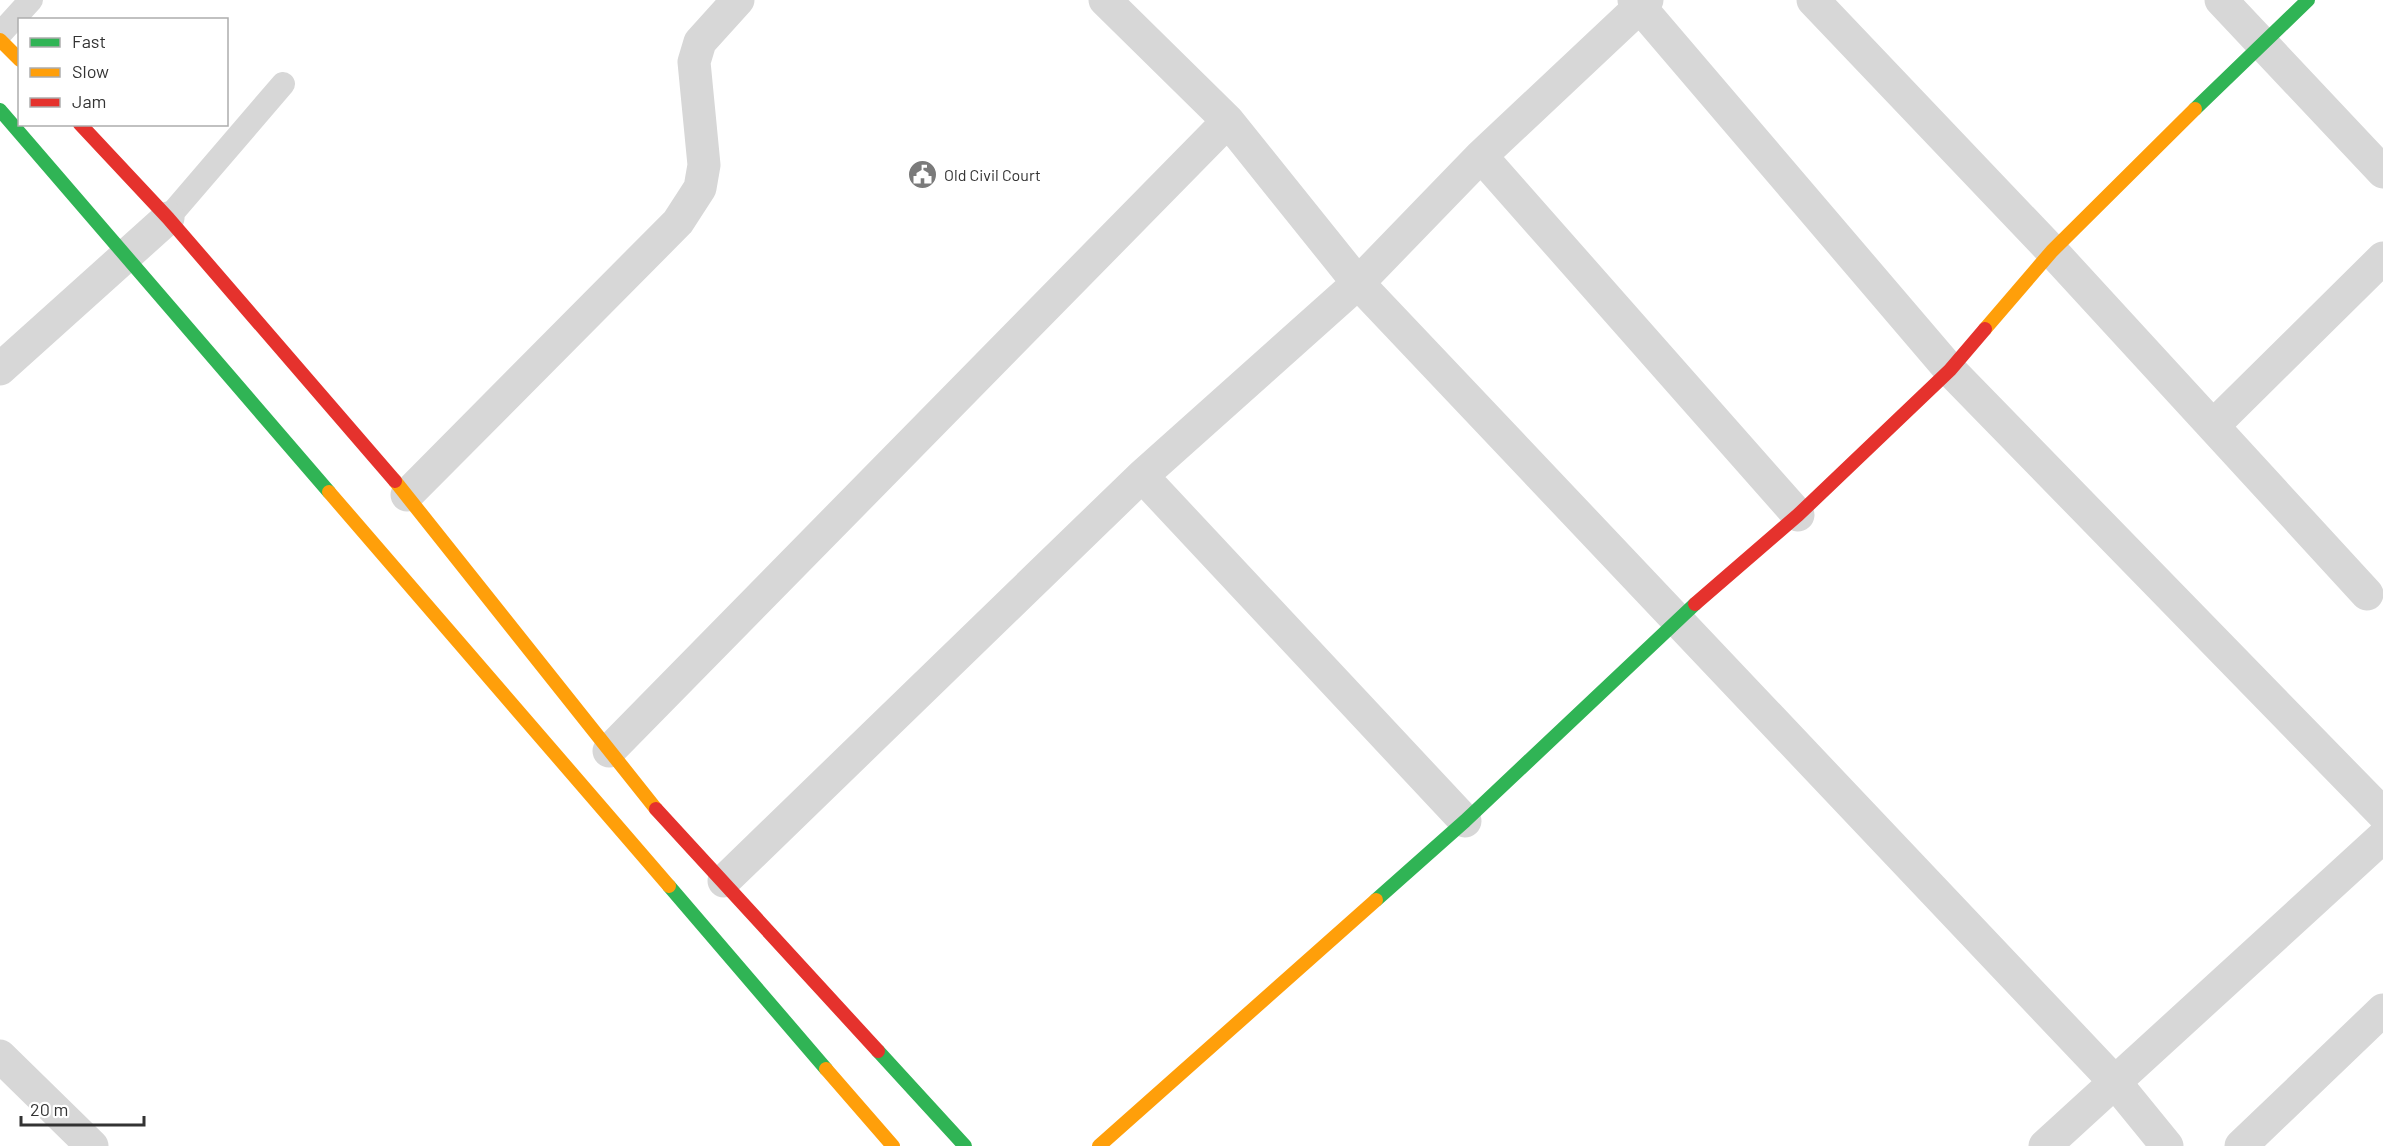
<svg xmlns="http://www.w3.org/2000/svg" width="2383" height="1146" font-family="Barlow,sans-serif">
<rect width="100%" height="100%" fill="#fff"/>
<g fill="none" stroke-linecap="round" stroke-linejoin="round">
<!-- lane -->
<path stroke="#d7d7d7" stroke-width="24" d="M0,34L31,0
M168,218L283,84"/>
<!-- street -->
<path stroke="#d7d7d7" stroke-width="33" d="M1105,0L1228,121L1358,283L2114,1081L2167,1146
M1634,0L1950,370L2383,814
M1813,0L2052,251L2367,594
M2221,0L2383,172
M1481,156L1798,515
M0,369L168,218
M2213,426L2383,258
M1142,476L1465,821
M407,495L678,222L700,188L704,165L694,62L700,42L738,0
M609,751L1228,121
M724,881L1142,476L1358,283L1481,156L1647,0
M0,1056L92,1146
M2045,1146L2383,837
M2241,1146L2383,1010"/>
<!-- fast -->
<path stroke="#30b455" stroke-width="14" d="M2195,109L2308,0
M0,110L329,492
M669,886L826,1069
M1376,900L1465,821L1695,604
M878,1051L965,1146"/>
<!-- slow -->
<path stroke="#ff9f0a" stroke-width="14" d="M0,40L20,60
M1985,329L2052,251L2195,109
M395,481L656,809
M329,492L669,886
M826,1069L893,1146
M1099,1146L1376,900"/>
<!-- jam -->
<path stroke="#e5322d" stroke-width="14" d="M80,124L168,218L395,481
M1695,604L1798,515L1950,370L1985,329
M656,809L878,1051"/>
</g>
<!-- icons -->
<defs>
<symbol id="civic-disc" viewBox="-11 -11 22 22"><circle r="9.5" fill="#7a7a7a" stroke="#fff"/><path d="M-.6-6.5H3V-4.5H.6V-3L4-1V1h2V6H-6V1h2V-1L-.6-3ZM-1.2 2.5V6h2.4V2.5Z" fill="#fff"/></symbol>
</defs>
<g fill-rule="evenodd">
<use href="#civic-disc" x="906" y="158" width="33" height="33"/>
</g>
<g text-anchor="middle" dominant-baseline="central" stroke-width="6" stroke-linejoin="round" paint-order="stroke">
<!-- poi labels -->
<g font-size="16" fill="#333" stroke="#fff" text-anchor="start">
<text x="944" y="174">Old Civil Court</text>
</g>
</g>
<!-- legend -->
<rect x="18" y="18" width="210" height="108" fill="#ffffff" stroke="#adadad" stroke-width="1.5"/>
<rect x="30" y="38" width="30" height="9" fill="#30b455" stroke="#adadad" stroke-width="1.5"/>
<text x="72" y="48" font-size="18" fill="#333333">Fast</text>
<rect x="30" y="68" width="30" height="9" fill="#ff9f0a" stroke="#adadad" stroke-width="1.5"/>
<text x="72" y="78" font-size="18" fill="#333333">Slow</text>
<rect x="30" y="98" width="30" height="9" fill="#e5322d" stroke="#adadad" stroke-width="1.5"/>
<text x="72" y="108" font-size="18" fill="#333333">Jam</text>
<!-- scale -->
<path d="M21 1116v9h123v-9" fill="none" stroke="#333333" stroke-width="3"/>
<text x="30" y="1116" font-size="18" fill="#333333" stroke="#ffffff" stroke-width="4.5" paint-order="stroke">20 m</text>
</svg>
